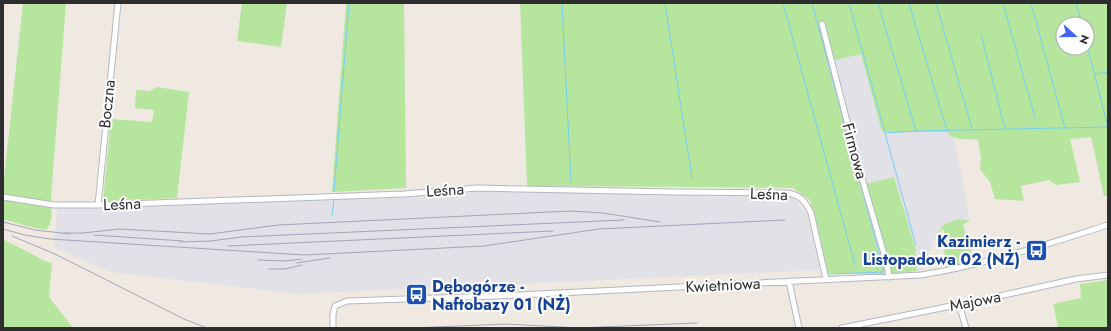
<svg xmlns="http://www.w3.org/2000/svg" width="1111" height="331" font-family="Jost,sans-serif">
<rect width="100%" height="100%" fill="#efe9e1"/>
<!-- industrial -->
<path fill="#e3e1e8" d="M861,54L882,132H947L949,135L954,137L970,220L958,219L944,224L937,233L922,270L917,271L915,247L894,177L891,274H884L827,61Z
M477,191L794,197L808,217L821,270L299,294L110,272L54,247L57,208Z"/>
<!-- green -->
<path fill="#b6e59e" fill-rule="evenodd" d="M23,3H66L51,198C51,209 54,221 46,230L27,226L3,219V188Z
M242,3H287L281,47L237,41Z
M346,3H404L406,188L332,192Z
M520,3H1108V107H1107L1108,112V195L1104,196L1091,137L1070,139L1080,182L1056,185L1049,180L1021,186L1024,201L995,199L990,182L980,169L981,158L978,140C969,139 952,141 947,132H882L861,54L827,62L884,274L828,273L810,200L793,188L706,187L527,186ZM1063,24H1087V48H1063Z
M157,87L189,92L177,198L103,201L111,119L152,122L154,110L135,108L136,90L149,91Z
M894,177L915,247L917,271L891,274L865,184Z
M958,219L970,220L963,225L974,261L945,269L944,229L937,233L944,224Z
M3,239L45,261L52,263L49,297L73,328H3Z
M1108,280V328H1055L1058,327L1053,304L1081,298L1080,284Z"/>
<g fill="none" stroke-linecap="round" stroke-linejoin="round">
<!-- stream -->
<path stroke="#75cff0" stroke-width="1" d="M562,3L571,182
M665,3L692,178
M783,3L855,265
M812,3L884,272L830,274
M849,3L916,245
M878,3L916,131
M909,3L947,131
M936,3L972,129
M1003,3L1035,118
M1031,3L1065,128
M1076,3L1082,24
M981,34L1005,129
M1087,45L1108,127
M1095,74L1108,72
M886,133L916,131L1108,127
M334,191L349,3
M332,216L334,199
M3,291V292
M3,299L4,300"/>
<defs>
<path id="minor" d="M822,24L859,168L887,264L889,277
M3,197L54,205H98L404,194L477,188L675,192L786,193C800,194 805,201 811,213L826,279
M98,205L118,3
M789,281L799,328
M959,304L966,328
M333,328V314L335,306L347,301L496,296L921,275C985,265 1047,244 1108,225
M842,328L986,299L1076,279L1108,275"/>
</defs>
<!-- minor casing -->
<use href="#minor" stroke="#b4b7c1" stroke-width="7"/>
<!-- minor -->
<use href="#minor" stroke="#fff" stroke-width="5"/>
<!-- rail -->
<path stroke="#a3a6b8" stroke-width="1" d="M3,222L35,230L70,234
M3,229L25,235L50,239L304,255L484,246L599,229L785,220
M64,233H83L119,229L210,234L278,225L571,211L603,213L660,222
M94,235L183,241
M12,236L55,254L184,319L207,328
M179,242L211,241L241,237L624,220
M228,246L553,231
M258,260L285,261L302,259
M296,263L330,258
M269,269H285L302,265
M412,328L506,324L581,328
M576,328L697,323"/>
</g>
<!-- icons -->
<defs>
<symbol id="bus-square" viewBox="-11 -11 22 22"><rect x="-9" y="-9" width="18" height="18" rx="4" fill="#1a4fb4" stroke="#fff"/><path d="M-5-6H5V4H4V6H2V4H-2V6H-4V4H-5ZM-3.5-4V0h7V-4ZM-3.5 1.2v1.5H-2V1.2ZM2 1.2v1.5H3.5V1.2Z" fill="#fff"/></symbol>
</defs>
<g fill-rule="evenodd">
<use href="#bus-square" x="1024" y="238" width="25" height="25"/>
<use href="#bus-square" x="404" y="282" width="25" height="25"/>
</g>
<g text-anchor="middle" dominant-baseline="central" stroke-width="4" stroke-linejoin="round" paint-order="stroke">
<!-- street labels -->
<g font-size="16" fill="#2e2e2e" stroke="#fff">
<text transform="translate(107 104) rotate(-84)">Boczna</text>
<text transform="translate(855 151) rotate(75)">Firmowa</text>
<text transform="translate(445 190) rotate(-4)">Leśna</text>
<text transform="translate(769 194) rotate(2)">Leśna</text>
<text transform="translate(122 204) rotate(-2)">Leśna</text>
<text transform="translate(723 285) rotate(-3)">Kwietniowa</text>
<text transform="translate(975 301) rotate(-11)">Majowa</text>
</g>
<!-- transit labels -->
<g font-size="16" font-weight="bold" fill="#164399" stroke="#fff" text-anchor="end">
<text x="1020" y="241">Kazimierz -<tspan x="1020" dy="18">Listopadowa 02 (NŻ)</tspan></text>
<text x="432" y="286" text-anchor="start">Dębogórze -<tspan x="432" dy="18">Naftobazy 01 (NŻ)</tspan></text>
</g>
</g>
<!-- border -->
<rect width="1111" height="331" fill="none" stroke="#2e2e2e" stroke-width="8"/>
<!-- north arrow -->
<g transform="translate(1075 36) rotate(111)"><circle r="19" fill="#ffffff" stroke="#ababab"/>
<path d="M0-3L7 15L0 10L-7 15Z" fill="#4264fb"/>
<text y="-6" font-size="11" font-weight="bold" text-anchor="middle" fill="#2e2e2e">N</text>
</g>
</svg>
